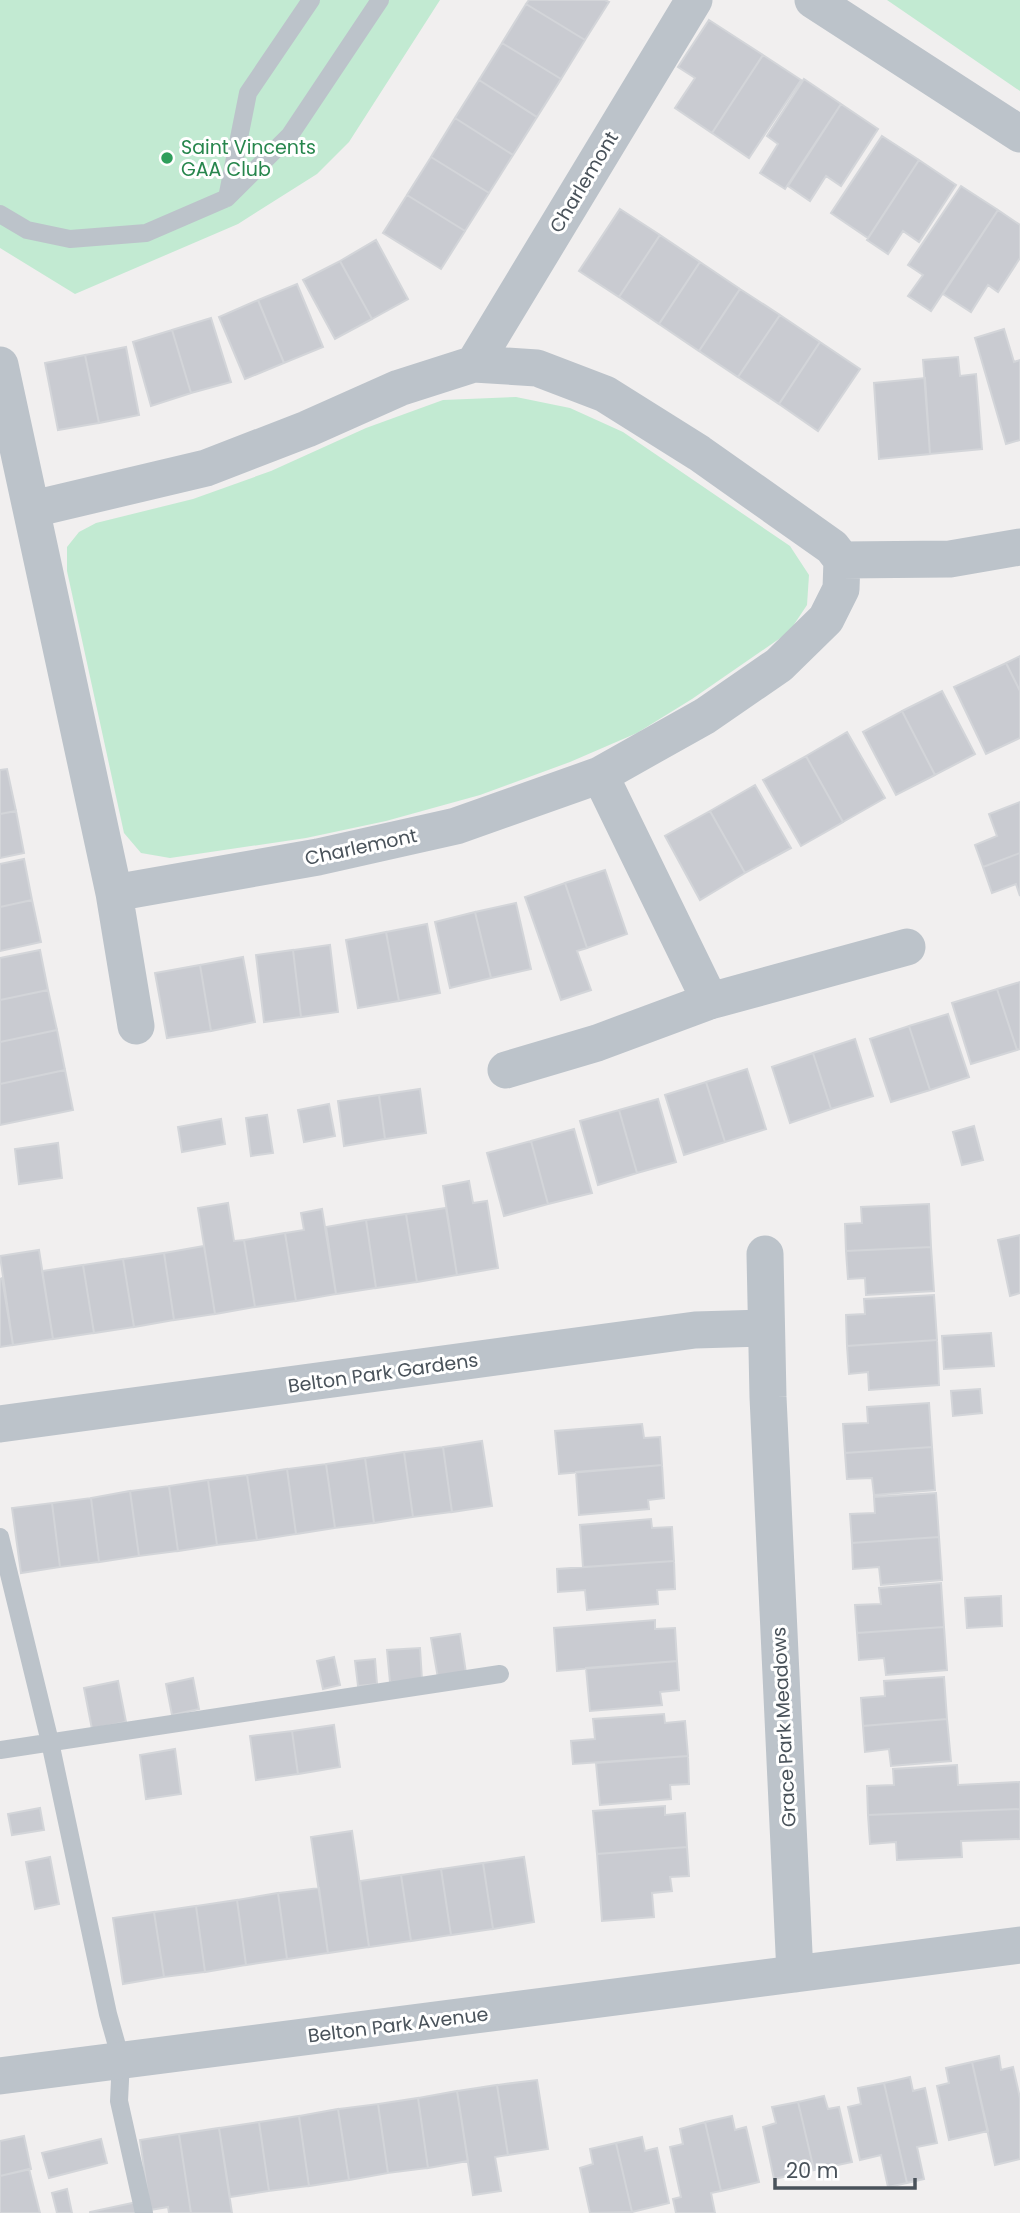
<svg xmlns="http://www.w3.org/2000/svg" width="1020" height="2213" font-family="Poppins,sans-serif">
<rect width="100%" height="100%" fill="#f1efef"/>
<!-- green -->
<path fill="#c2ead2" d="M0,0H440L349,142L317,174L238,224L75,294L0,248Z
M887,0H1020V91Z
M516,397L570,408L623,432L790,546L809,575L807,605L789,632L692,699L637,733L570,762L480,795L386,821L306,838L170,858L141,853L124,833L67,571V547L79,532L96,523L193,499L271,471L366,428L443,400Z"/>
<!-- building -->
<path fill="#c9cbd1" stroke="#d3d5d9" stroke-width="2" d="M529,0H605L609,2L585,40L526,4Z
M526,4L585,40L561,79L502,43Z
M709,20L763,55L712,133L675,108L695,78L678,67Z
M502,43L561,79L537,117L479,80Z
M763,55L801,80L749,158L712,133Z
M804,79L841,104L785,189L760,173L778,144L767,136Z
M479,80L537,117L513,155L455,118Z
M841,104L878,129L841,186L826,176L810,201L788,186Z
M455,118L513,155L489,193L431,157Z
M882,136L919,160L868,238L831,213Z
M431,157L489,193L465,231L407,195Z
M919,160L956,185L919,242L903,231L888,254L867,240Z
M961,186L998,210L931,311L908,296L923,275L908,265Z
M407,195L465,231L441,269L383,233Z
M620,209L660,235L619,297L579,271Z
M998,210L1020,225V258L998,292L988,285L971,312L943,294Z
M660,235L700,262L659,324L619,297Z
M376,240L408,299L372,319L340,261Z
M340,261L372,319L335,339L303,280Z
M700,262L740,289L699,351L659,324Z
M297,284L323,347L284,363L258,300Z
M740,289L780,315L738,377L699,351Z
M258,300L284,363L245,379L219,317Z
M780,315L820,342L779,404L738,377Z
M211,318L231,382L191,393L172,330Z
M1004,329L1014,362L1020,360V440L1006,444L975,338Z
M172,330L191,393L151,406L133,342Z
M820,342L860,369L818,431L779,404Z
M126,347L139,415L99,423L85,355Z
M85,355L99,423L58,430L45,363Z
M958,357L960,376L976,374L982,449L930,454L923,360Z
M925,378L930,454L879,459L874,383Z
M1020,656V691L1006,663Z
M1006,663L1020,691V738L986,754L954,687Z
M942,691L975,754L935,775L902,711Z
M902,711L935,775L896,795L863,732Z
M847,732L885,798L843,822L806,756Z
M806,756L843,822L801,846L763,780Z
M7,769L16,811L0,814V770Z
M755,785L791,848L745,873L710,811Z
M1020,802V853L983,867L975,845L997,836L989,814Z
M16,811L24,853L0,858V814Z
M710,811L745,873L700,900L665,836Z
M1020,853V896L1016,884L992,893L983,867Z
M24,859L32,900L0,907V864Z
M605,870L627,934L587,948L565,883Z
M565,883L587,948L577,951L591,990L561,1000L525,897Z
M32,900L41,942L0,951V907Z
M516,903L531,969L491,978L475,912Z
M475,912L491,978L450,988L435,922Z
M427,924L440,993L399,1001L386,932Z
M386,932L399,1001L358,1008L346,940Z
M330,945L338,1012L301,1017L293,950Z
M40,950L48,990L0,1000V958Z
M293,950L301,1017L264,1022L256,955Z
M243,957L255,1022L211,1031L200,965Z
M200,965L211,1031L167,1038L155,973Z
M1020,982V1049L1017,1050L997,989Z
M997,989L1017,1050L971,1064L952,1003Z
M48,990L57,1030L0,1042V1000Z
M948,1014L969,1077L930,1090L909,1026Z
M909,1026L930,1090L891,1102L870,1039Z
M57,1030L65,1070L0,1084V1042Z
M855,1039L873,1096L831,1109L813,1053Z
M813,1053L831,1109L790,1123L772,1067Z
M747,1069L766,1129L725,1142L706,1082Z
M65,1070L73,1110L0,1125V1084Z
M706,1082L725,1142L684,1155L665,1095Z
M420,1089L426,1133L385,1139L379,1095Z
M379,1095L385,1139L344,1146L338,1101Z
M658,1099L676,1162L637,1173L619,1110Z
M329,1104L335,1136L304,1142L298,1110Z
M619,1110L637,1173L598,1185L580,1121Z
M267,1115L273,1153L251,1156L246,1118Z
M221,1119L225,1144L182,1152L178,1127Z
M974,1126L983,1160L962,1165L953,1132Z
M574,1129L592,1193L548,1204L531,1141Z
M531,1141L548,1204L504,1216L487,1153Z
M58,1143L62,1178L19,1184L15,1149Z
M469,1181L473,1203L487,1201L498,1268L457,1275L443,1186Z
M228,1203L234,1241L244,1240L255,1307L215,1314L198,1208Z
M929,1204L931,1247L846,1251L845,1224L862,1223L861,1207Z
M446,1208L457,1275L417,1282L406,1214Z
M322,1209L336,1294L296,1301L285,1233L304,1230L301,1213Z
M406,1214L417,1282L376,1288L366,1220Z
M366,1220L376,1288L336,1294L326,1227Z
M285,1233L296,1301L255,1307L244,1240Z
M1020,1235V1293L1010,1296L998,1240Z
M204,1246L215,1314L174,1320L164,1253Z
M931,1247L934,1291L866,1295L865,1278L848,1279L846,1251Z
M39,1250L53,1339L13,1345L0,1256Z
M164,1253L174,1320L134,1327L123,1259Z
M123,1259L134,1327L94,1333L83,1265Z
M83,1265L94,1333L53,1339L42,1271Z
M2,1278L13,1345L0,1347V1279Z
M934,1295L937,1340L847,1346L846,1315L865,1314L864,1299Z
M991,1333L994,1366L944,1369L942,1336Z
M937,1340L939,1385L869,1390L868,1372L849,1374L847,1346Z
M980,1389L982,1413L953,1416L951,1391Z
M929,1403L932,1447L845,1453L843,1424L868,1423L867,1407Z
M642,1424L644,1438L660,1437L662,1465L559,1474L555,1431Z
M482,1441L492,1506L452,1512L443,1447Z
M443,1447L452,1512L413,1517L404,1452Z
M932,1447L935,1490L874,1495L872,1478L847,1479L845,1453Z
M404,1452L413,1517L374,1523L365,1458Z
M365,1458L374,1523L335,1528L326,1464Z
M326,1464L335,1528L296,1534L287,1469Z
M662,1465L664,1498L648,1500L649,1509L579,1515L576,1472Z
M287,1469L296,1534L257,1540L247,1475Z
M247,1475L257,1540L217,1545L208,1480Z
M208,1480L217,1545L178,1551L169,1486Z
M169,1486L178,1551L139,1556L130,1491Z
M130,1491L139,1556L99,1562L91,1498Z
M936,1493L939,1537L852,1543L850,1514L875,1513L874,1497Z
M91,1498L99,1562L60,1567L52,1503Z
M52,1503L60,1567L21,1573L12,1508Z
M651,1519L652,1528L672,1527L674,1561L583,1567L580,1525Z
M939,1537L942,1580L881,1585L879,1567L853,1569L852,1543Z
M674,1561L675,1589L657,1590L658,1604L587,1610L585,1590L558,1592L557,1569Z
M941,1583L944,1627L857,1633L855,1605L881,1604L879,1588Z
M1001,1596L1002,1626L967,1628L965,1598Z
M655,1620V1629L675,1628L677,1661L557,1671L554,1628Z
M944,1627L947,1670L886,1675L884,1658L859,1660L857,1633Z
M460,1634L466,1673L438,1678L431,1638Z
M420,1648L422,1680L390,1682L387,1650Z
M334,1657L340,1685L323,1689L317,1661Z
M375,1659L377,1684L358,1686L355,1661Z
M677,1661L679,1690L660,1692L662,1705L590,1711L586,1668Z
M944,1677L947,1719L863,1726L861,1698L885,1696L884,1681Z
M193,1678L199,1709L172,1715L166,1684Z
M118,1681L126,1722L92,1729L84,1688Z
M664,1714L665,1723L685,1721L688,1756L573,1764L571,1741L595,1739L593,1719Z
M947,1719L951,1761L891,1766L889,1749L865,1752L863,1726Z
M334,1725L340,1767L298,1774L292,1731Z
M292,1731L298,1774L256,1780L250,1736Z
M175,1749L181,1794L146,1799L140,1755Z
M688,1756L689,1784L670,1785L671,1799L600,1805L596,1763Z
M957,1765L958,1785L1020,1782V1809L868,1815L867,1786L894,1785L893,1769Z
M665,1806V1815L685,1813L687,1847L597,1854L593,1811Z
M40,1808L44,1830L12,1835L8,1814Z
M1020,1809V1839L961,1841L962,1857L897,1860L896,1842L870,1844L868,1815Z
M352,1831L369,1947L328,1953L311,1837Z
M687,1847L689,1876L670,1877L672,1891L652,1893L654,1917L602,1921L597,1854Z
M50,1857L59,1904L35,1909L26,1862Z
M524,1857L534,1922L493,1929L483,1863Z
M483,1863L493,1929L451,1935L441,1869Z
M441,1869L451,1935L411,1941L401,1875Z
M401,1875L411,1941L369,1947L360,1881Z
M319,1888L328,1953L287,1959L278,1893Z
M278,1893L287,1959L246,1965L237,1900Z
M237,1900L246,1965L205,1972L196,1906Z
M196,1906L205,1972L164,1977L154,1912Z
M154,1912L164,1977L123,1984L113,1918Z
M999,2056L1001,2070L1013,2067L1020,2098V2159L995,2165L972,2062Z
M972,2062L988,2131L949,2140L937,2086L949,2083L946,2068Z
M910,2077L913,2091L925,2088L937,2143L917,2147L924,2179L907,2183L884,2083Z
M537,2080L548,2149L508,2155L497,2085Z
M884,2083L907,2183L888,2187L881,2155L860,2160L848,2107L861,2104L858,2088Z
M497,2085L508,2155L495,2157L501,2191L473,2195L457,2091Z
M457,2091L468,2161L428,2168L418,2098Z
M824,2096L828,2109L839,2107L852,2162L814,2170L798,2102Z
M418,2098L428,2168L388,2173L378,2104Z
M798,2102L814,2170L774,2179L763,2127L776,2123L772,2107Z
M378,2104L388,2173L349,2180L338,2109Z
M338,2109L349,2180L309,2186L299,2116Z
M299,2116L309,2186L269,2191L259,2122Z
M732,2116L735,2130L746,2127L759,2182L721,2191L705,2122Z
M259,2122L269,2191L230,2197L219,2128Z
M705,2122L721,2191L711,2193L715,2213H676L673,2199L681,2197L670,2147L683,2144L680,2129Z
M219,2128L232,2213H191L179,2134Z
M179,2134L191,2213H169L168,2207L150,2210L140,2140Z
M24,2136L31,2169L0,2176V2141Z
M642,2137L645,2151L657,2148L669,2203L632,2212L616,2143Z
M101,2139L107,2163L49,2178L42,2153Z
M616,2143L632,2212L590,2213L580,2168L593,2164L590,2149Z
M29,2169L40,2213H0V2176Z
M67,2189L72,2213H57L52,2193Z
M137,2202L139,2213H90V2212Z"/>
<g fill="none" stroke-linecap="round" stroke-linejoin="round">
<!-- service -->
<path stroke="#bcc3ca" stroke-width="18" d="M227,198L248,93L311,0
M0,214L27,230L70,239L146,233L227,198L290,135L380,0
M0,1537L50,1742L108,2014L121,2060L119,2101L144,2213
M0,1750L500,1674"/>
<!-- minor -->
<path stroke="#bcc3ca" stroke-width="37" d="M813,0L1020,134
M474,364L694,0
M0,365L114,893L136,1026
M33,509L206,468L307,429L399,388L474,364L537,368L605,394L699,453L832,547L842,560L841,589L826,619L779,665L705,716L600,775L456,826L318,857L114,893
M842,560L950,559L1020,547
M600,775L710,1001
M506,1070L597,1043L710,1001L907,947
M765,1254L768,1397L795,1974
M0,1424L695,1330L766,1328
M0,2076L1020,1945"/>
</g>
<!-- markers -->
<circle fill="#2e9e5b" stroke="#fff" stroke-width="2.5" cx="167" cy="158" r="7"/>
<g text-anchor="middle" dominant-baseline="central" stroke-width="6" stroke-linejoin="round" paint-order="stroke">
<!-- leisure labels -->
<g font-size="19" fill="#27864d" stroke="#fff" text-anchor="start">
<text x="181" y="147">Saint Vincents<tspan x="181" dy="22">GAA Club</tspan></text>
</g>
<!-- street labels -->
<g font-size="19" fill="#49525a" stroke="#fff">
<text transform="translate(584 182) rotate(-59)">Charlemont</text>
<text transform="translate(361 847) rotate(-12)">Charlemont</text>
<text transform="translate(383 1373) rotate(-8)">Belton Park Gardens</text>
<text transform="translate(784 1727) rotate(-93)">Grace Park Meadows</text>
<text transform="translate(398 2025) rotate(-7)">Belton Park Avenue</text>
</g>
</g>
<!-- scale -->
<path d="M775 2178v10h140v-10" fill="none" stroke="#49525a" stroke-width="3.5"/>
<text x="786" y="2178" font-size="21" fill="#49525a" stroke="#ffffff" stroke-width="5" paint-order="stroke">20 m</text>
</svg>
